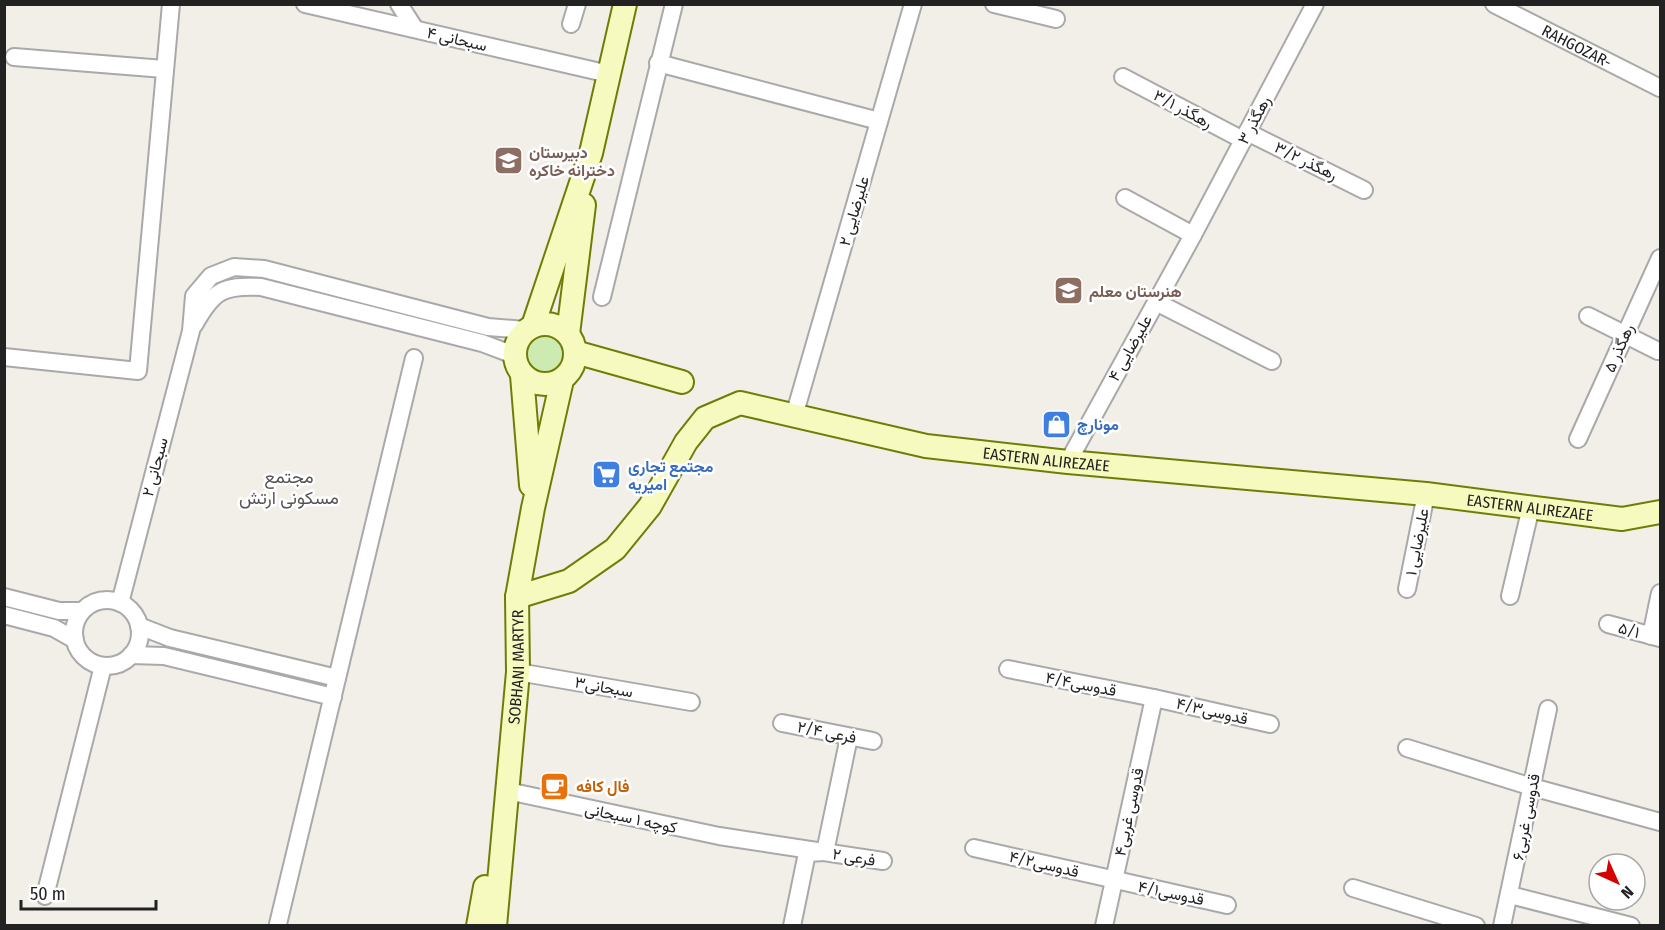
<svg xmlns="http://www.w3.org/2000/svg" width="1665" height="930" font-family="'Fira Sans Condensed',Vazirmatn,sans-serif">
<rect width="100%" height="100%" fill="#f2efe9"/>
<!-- grass -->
<path fill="#cdebb0" d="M525 354a19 19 0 1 1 38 0a19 19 0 1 1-38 0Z"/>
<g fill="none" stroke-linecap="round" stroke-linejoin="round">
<defs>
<g id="street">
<path d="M305,4L609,74"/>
<path d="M399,4L415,29"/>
<path d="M994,4L1056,19"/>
<path id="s1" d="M1494,4L1660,88"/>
<path d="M571,24L577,4"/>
<path d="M14,57L164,69"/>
<path d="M658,63L879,121"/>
<path d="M1123,77L1243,140"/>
<path d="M1247,132L1364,190"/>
<path d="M1125,198L1193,235"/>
<path d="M602,297L674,4"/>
<path d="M1156,302L1272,361"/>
<path d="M1588,316L1658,351"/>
<path d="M194,325C213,291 222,285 261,287L482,343L514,355"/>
<path d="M4,357L138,371L171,4"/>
<path d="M794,416L913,4"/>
<path d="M1578,439L1660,258"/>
<path d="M1068,462L1193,235L1315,4"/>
<path d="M1407,589L1426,494"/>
<path d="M1510,596L1531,507"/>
<path d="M4,597L59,611H82"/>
<circle cx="107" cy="633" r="33"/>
<path d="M120,603L191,331L194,296L211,276L234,267L264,269L488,327L526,330"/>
<path d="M4,615L54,628L75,640"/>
<path d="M1608,624L1660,638"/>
<path d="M139,626L170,638L337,678"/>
<path d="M1651,636L1660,593"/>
<path d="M131,655L164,656L333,697"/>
<path d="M1008,669L1154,698L1270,724"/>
<path d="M518,672L691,702"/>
<path d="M782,723L873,741"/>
<path d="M1407,748L1532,787L1660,822"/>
<path d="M508,791L719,836L883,861"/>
<path d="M974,848L1227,905"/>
<path d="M1353,888L1476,926"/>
<path d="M1510,895L1631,926"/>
<path d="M45,896L103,666"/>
<path d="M278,924L414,358"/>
<path d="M792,926L807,853L825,852L849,737"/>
<path d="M1104,926L1154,698"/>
<path d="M1502,926L1548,709"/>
</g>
<g id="secondary">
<circle cx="545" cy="354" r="30"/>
<path d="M533,326L591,153L625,4"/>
<path d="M568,334L584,205"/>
<path d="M575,352L682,382"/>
<path d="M522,375L531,485"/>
<path id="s2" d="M517,597L569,581L615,549L650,506L686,442L705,418L740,403L926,446L1068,462L1426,494L1622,519L1660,512"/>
<path d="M478,926L485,887"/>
<path id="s3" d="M495,926L518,672L517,597L533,508L562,380"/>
</g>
</defs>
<!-- street casing -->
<use href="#street" stroke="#a9a9a9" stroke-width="20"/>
<!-- secondary casing -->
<use href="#secondary" stroke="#707d05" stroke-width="26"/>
<!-- street -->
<use href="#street" stroke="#fff" stroke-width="16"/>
<!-- secondary -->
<use href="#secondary" stroke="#f7fabf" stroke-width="22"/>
</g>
<!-- icons -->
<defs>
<symbol id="school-square" viewBox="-11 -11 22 22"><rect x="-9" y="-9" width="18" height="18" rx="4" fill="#8d6e63" stroke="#fff"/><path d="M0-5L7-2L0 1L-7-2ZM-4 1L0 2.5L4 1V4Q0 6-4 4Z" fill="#fff"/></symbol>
<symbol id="shop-square" viewBox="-11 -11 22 22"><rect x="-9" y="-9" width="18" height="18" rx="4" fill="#3f7fe0" stroke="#fff"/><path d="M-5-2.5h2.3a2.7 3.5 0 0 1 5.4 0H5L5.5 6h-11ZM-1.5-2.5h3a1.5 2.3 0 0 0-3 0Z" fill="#fff"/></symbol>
<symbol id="supermarket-square" viewBox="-11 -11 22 22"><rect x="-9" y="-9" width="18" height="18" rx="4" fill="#3f7fe0" stroke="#fff"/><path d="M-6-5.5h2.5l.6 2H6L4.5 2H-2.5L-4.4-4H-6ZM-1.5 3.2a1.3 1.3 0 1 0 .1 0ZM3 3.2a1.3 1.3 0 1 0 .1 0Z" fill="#fff"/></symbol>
<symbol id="cafe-square" viewBox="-11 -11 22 22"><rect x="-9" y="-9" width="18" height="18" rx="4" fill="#e8710a" stroke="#fff"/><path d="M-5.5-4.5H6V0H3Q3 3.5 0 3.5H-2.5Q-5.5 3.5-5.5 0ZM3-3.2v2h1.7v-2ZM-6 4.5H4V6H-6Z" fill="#fff"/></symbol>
</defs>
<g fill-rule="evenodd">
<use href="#school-square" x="492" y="144" width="33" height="33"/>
<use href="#school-square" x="1052" y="274" width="33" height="33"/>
<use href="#shop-square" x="1040" y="408" width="33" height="33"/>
<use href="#supermarket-square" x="590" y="458" width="33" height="33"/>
<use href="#cafe-square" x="538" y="770" width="33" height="33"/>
</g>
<g text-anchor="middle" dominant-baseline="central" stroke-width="5" stroke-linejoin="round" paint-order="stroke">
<!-- street labels -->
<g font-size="16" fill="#222" stroke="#fff">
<text transform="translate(457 39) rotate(13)">سبحانی ۴</text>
<text stroke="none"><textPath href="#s1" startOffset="93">RAHGOZAR-</textPath></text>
<text transform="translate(1183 109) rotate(28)">۳/۱ رهگذر</text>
<text transform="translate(1254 120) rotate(-62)">۳ رهگذر</text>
<text transform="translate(1306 161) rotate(26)">۳/۲ رهگذر</text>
<text transform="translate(854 211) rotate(-74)">۲ علیرضایی</text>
<text transform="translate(1130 348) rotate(-61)">۴ علیرضایی</text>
<text transform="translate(1619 348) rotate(-66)">۵ رهگذر</text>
<text stroke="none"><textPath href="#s2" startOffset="620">EASTERN ALIREZAEE</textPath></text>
<text transform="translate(155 467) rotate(-75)">سبحانی ۲</text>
<text stroke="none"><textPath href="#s2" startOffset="1106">EASTERN ALIREZAEE</textPath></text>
<text transform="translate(1417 542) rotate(-79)">۱ علیرضایی</text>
<text transform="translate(1629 630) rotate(15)">۵/۱</text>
<text stroke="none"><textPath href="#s3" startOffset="260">SOBHANI MARTYR</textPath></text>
<text transform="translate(1081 684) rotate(11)">قدوسی۴/۴</text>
<text transform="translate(604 687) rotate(10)">سبحانی۳</text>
<text transform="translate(1212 711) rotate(13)">قدوسی۴/۳</text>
<text transform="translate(827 732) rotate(11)">فرعی ۲/۴</text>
<text transform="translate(1129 812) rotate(-78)">قدوسی غربی۴</text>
<text transform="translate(1526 817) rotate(-79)">قدوسی غربی۶</text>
<text transform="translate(631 818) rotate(12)">کوچه ۱ سبحانی</text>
<text transform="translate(854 857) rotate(9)">فرعی ۲</text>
<text transform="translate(1044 864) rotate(13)">قدوسی۴/۲</text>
<text transform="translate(1171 893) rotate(12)">قدوسی۴/۱</text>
</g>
<!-- education labels -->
<g font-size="16" font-weight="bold" fill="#785e54" stroke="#fff" text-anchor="start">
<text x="529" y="152">دبیرستان<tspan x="529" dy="18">دخترانه خاکره</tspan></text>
<text x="1089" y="291">هنرستان معلم</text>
</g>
<!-- shop labels -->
<g font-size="16" font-weight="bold" fill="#366cbe" stroke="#fff" text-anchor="start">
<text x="1077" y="424">مونارچ</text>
<text x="628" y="466">مجتمع تجاری<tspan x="628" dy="18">امیریه</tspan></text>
</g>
<!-- food labels -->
<g font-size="16" font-weight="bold" fill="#c56008" stroke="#fff" text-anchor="start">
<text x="576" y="786">فال کافه</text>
</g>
<!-- neighbourhood labels -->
<g font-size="18" fill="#555" stroke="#fff">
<text x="289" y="477">مجتمع<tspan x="289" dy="21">مسکونی ارتش</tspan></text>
</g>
</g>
<!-- border -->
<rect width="1665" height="930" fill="none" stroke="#222222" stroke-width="12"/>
<!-- north arrow -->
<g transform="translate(1617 882) rotate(135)"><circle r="28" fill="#ffffff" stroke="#a7a7a7" stroke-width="1.5"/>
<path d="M0-4.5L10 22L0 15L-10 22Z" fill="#d40000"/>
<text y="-9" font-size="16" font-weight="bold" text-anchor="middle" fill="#222222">N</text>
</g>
<!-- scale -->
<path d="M21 900v9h135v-9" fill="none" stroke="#222222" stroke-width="3"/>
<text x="30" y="900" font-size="18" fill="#222222" stroke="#ffffff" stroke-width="4.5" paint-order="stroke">50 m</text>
</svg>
